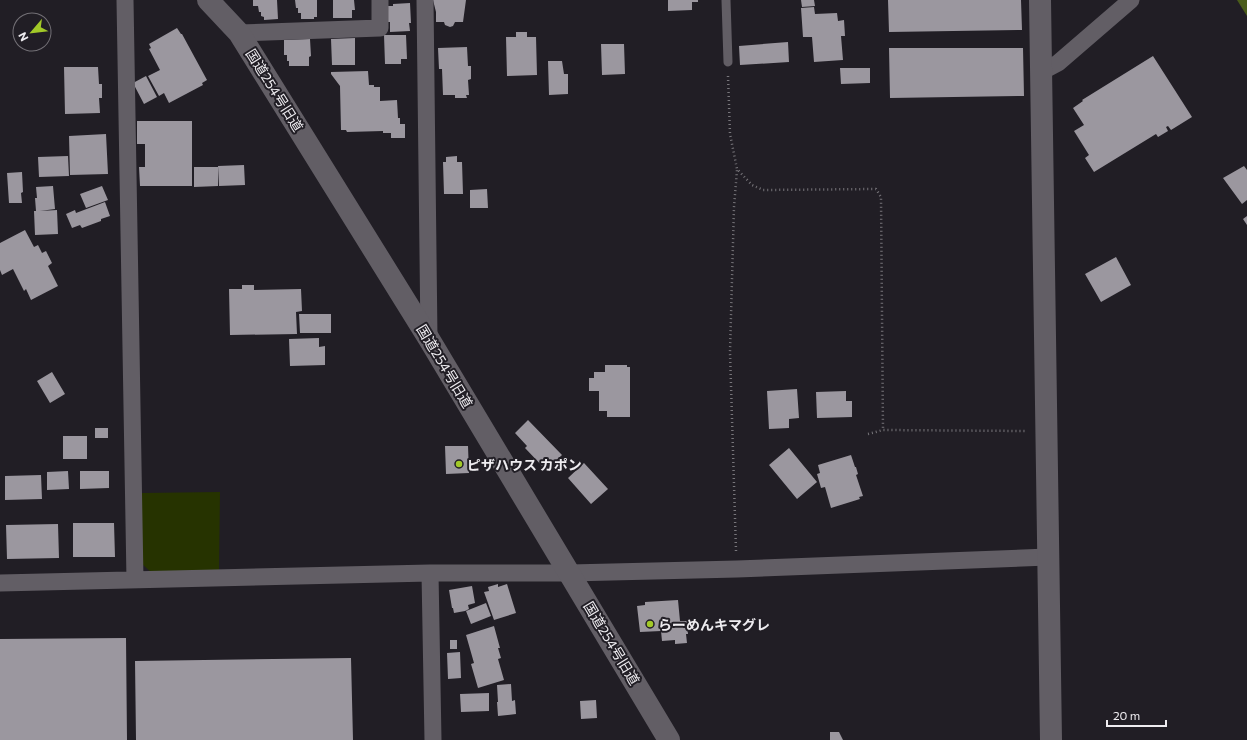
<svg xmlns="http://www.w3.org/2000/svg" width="1247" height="740" font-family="Commissioner,'Noto Sans JP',sans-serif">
<rect width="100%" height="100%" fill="#211e25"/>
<!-- green -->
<path fill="#263300" d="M220,492L219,572H151L142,564L141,493Z"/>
<!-- forest -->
<path fill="#4a5c1a" d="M1237,0H1247V16Z"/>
<!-- building -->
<path fill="#9b979f" d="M253,0H277L278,19L264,20V17L261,16V12H259L258,6H253Z
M295,0H317V17H314V19H301V13H298V8H296Z
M333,0H354L355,10H352V18H333Z
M433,0H466L463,22H455L453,26L450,27L445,25L444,22H436V12Z
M668,0H698V2H692V10L668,11Z
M801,0H814L815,6L802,7Z
M888,0H1021L1022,30L889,32Z
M410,3L411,23H409L410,31L390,32V22H387L386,6H393V4Z
M814,7L815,14L837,13L838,21L844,20L845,36H841L843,60L814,62L812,37H803L801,8Z
M177,28L181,34H182L207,80L202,83L203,85L169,103L164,93L159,96L148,76L160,70L149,49L151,48L149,44Z
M516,32H527V37H536L537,75L507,76L506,37H516Z
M384,35H406L407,59H401V64H385Z
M355,38V65H332L331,39Z
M310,39L311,56L309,57V66H289V61H287V55H284V40Z
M788,42L789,62L740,65L739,46Z
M601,44H624L625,74L602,75Z
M467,47L468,66H471V79L468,80L469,95H466L467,98H455V95H443L442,69H439L438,48Z
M889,48H1023L1024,96L890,98Z
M1153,56L1192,117L1171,130L1168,126L1166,127L1168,131L1158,137L1156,134L1094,172L1085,158L1089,155L1074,131L1084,125L1073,108L1083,101L1082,100Z
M548,61H562L564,74H568V94L549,95Z
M64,67H98L99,84H102V98H99L100,113L65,114Z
M840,68H870V83L841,84Z
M368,71L369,85H374V87H380V101L397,100L398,118H400V124H405V138H391V133H383V131L347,132L346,130H341L340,86L331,74V72Z
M146,76L157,97L144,104L133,83Z
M137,121H192V186H140L139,167H145V144H137Z
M106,134L108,174L70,175L69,136Z
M68,156L69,176L39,177L38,157Z
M457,156V162H462L463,194H444L443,162H446V157Z
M244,165L245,185L219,186L218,166Z
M1244,166L1247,170V200L1242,204L1223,178Z
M194,167H218V186L194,187Z
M22,172L23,192L21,193L22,203H9L7,173Z
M53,186L55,209L40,211L57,210L58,234L35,235L34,211H36L35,198H37L36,187Z
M102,186L108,200L86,208L80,194Z
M487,189L488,208H470V190Z
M105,202L110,216L101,219V221L82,228L80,225L72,228L66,214L75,210L76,213Z
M1247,216V225L1243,219Z
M25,230L34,247L38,245L42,253L46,251L52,263L48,266L58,286L31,300L26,289L24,291L13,269L2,275L0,270V243Z
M1116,257L1131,285L1101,302L1085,274Z
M242,285H254V290L301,289L302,311L296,312L297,334L230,335L229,289H242Z
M299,314H331V333H300Z
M319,338V347L325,346V365L290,366L289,339Z
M605,365H627V367H630V417H607V411H599V391H589V378H594V372H605Z
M52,372L65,394L50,403L37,381Z
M797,389L799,418L789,419V428L769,429L767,391Z
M846,391V401H852V417L817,418L816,392Z
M528,420L562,455L546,470L525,448L527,446L515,433Z
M95,428H108V438H95Z
M63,436H87V459H63Z
M445,446H468L469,473L446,474Z
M789,448L817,482L797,499L769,465Z
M851,455L855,467H856L858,474L856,475L863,496L859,497L860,499L831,508L825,487L821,488L817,474L820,473L818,465Z
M584,463L608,489L591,504L568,478Z
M68,471L69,489L47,490V472Z
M80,471H109V488L80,489Z
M41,475L42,499L5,500V476Z
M73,523H114L115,557H73Z
M58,524L59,558L7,559L6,525Z
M498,584V587L507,584L516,613L494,620L484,592L489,591L488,587Z
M472,586L475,603L468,605L469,609L465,611L454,613L453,608H452L449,590Z
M678,600L680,621H687L688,634H686L687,643L675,644V640L662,641L661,631L640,632L637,606L645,605V602Z
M486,603L491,616L471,624L466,611Z
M494,626L500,648H498L501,658L498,659L504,680L478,688L471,664L474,663L466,635Z
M126,638L127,740H0V639Z
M450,640H457V649H450Z
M460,652L461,678L448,679L447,653Z
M351,658L353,740H136L135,661Z
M511,684L512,701L515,700L516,714L498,716L497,702H498L497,685Z
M489,693V711L461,712L460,694Z
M596,700L597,718L581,719L580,701Z
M830,732H839L843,740H830Z"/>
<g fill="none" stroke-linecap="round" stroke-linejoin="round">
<!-- path -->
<path stroke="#78767b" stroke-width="2.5" stroke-dasharray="1 3" stroke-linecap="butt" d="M728,76L730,134L737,169L752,185L763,190L876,189L881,197L883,430
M868,434L883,430L1025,431
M736,551L730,352L734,207L737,170"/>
<!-- service -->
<path stroke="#625e65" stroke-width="9" d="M726,0L728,62"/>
<!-- minor -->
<path stroke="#625e65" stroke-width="17" d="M125,0L135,580
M425,0L429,339
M239,33L380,28V0
M1041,72L1058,63L1131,0
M430,573L433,740
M0,583L430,573H570L737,569L1048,557"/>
<!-- tertiary -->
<path stroke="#625e65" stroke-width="22" d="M208,0L239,33L429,339L669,740
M1040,0L1051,740"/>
</g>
<!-- markers -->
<g fill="#a2c928" stroke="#211e25" stroke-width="1.5">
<circle cx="459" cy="464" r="4"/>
<circle cx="650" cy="624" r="4"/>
</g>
<g text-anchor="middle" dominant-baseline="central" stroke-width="4" stroke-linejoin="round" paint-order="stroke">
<!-- street labels -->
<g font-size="14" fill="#eeecf0" stroke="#211e25">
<text transform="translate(275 90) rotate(58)">国道254号旧道</text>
<text transform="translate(445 366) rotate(59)">国道254号旧道</text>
<text transform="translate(612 643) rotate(59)">国道254号旧道</text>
</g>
<!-- poi labels -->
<g font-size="14" font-weight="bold" fill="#eeecf0" stroke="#211e25" text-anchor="start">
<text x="467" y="464">ピザハウス カポン</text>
<text x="658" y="624">らーめんキマグレ</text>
</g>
</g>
<!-- north arrow -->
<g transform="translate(32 32) rotate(242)"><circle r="19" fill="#211e25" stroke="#737076"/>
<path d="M0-3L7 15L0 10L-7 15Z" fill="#a2c928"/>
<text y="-6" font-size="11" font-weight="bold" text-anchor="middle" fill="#eeecf0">N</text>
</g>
<!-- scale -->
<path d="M1107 720v6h59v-6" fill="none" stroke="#eeecf0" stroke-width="2"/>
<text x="1113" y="720" font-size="12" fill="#eeecf0" stroke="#211e25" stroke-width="3" paint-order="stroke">20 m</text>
</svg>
